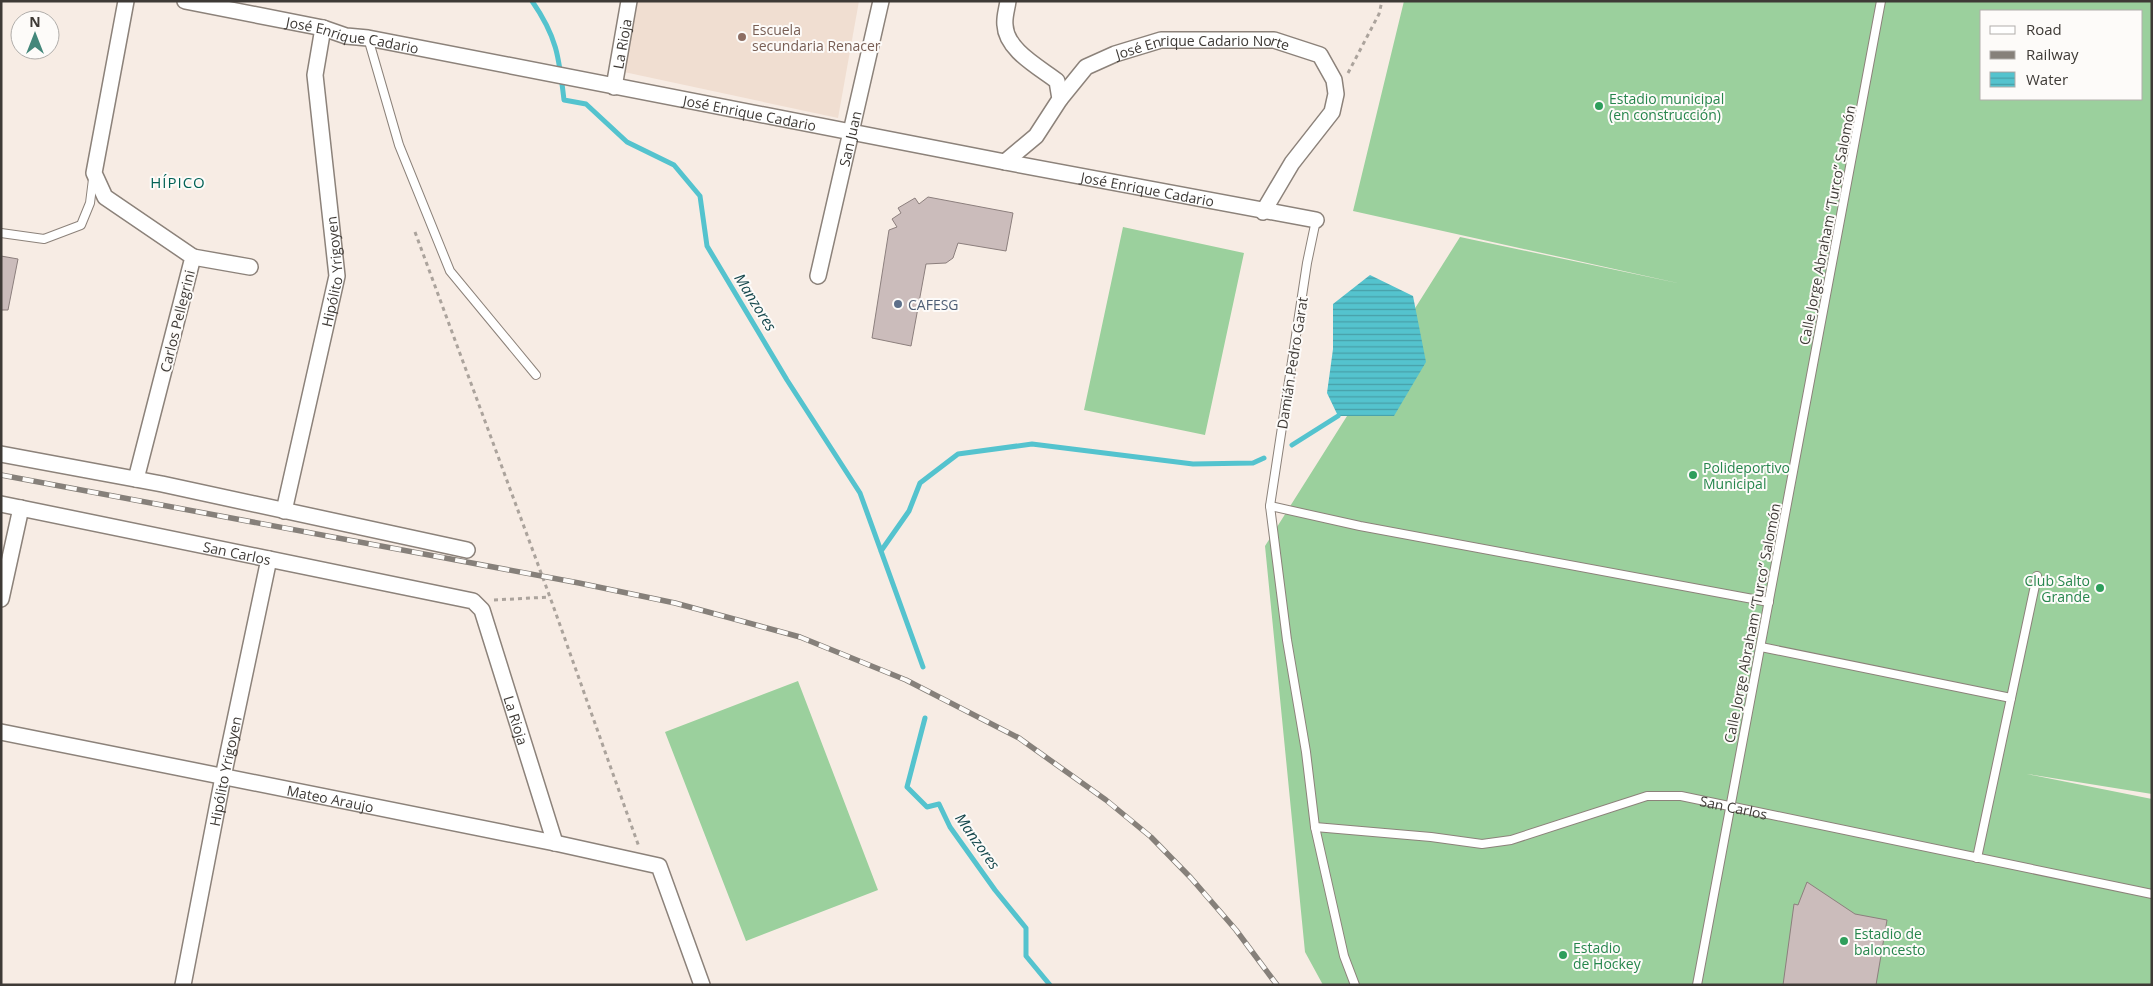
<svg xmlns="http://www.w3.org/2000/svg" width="2153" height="986" font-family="'Open Sans',sans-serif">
<defs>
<pattern id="water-rules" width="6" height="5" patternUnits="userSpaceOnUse" patternTransform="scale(1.25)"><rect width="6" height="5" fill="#54c3ce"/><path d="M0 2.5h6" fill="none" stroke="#479fa8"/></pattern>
</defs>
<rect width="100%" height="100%" fill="#f7ece4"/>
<!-- built -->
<path fill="#f0ded1" d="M638,1H859L838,118L624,72Z"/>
<!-- garden -->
<path fill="#9bd09d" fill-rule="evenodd" d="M1404,1H2152V794L2027,774L2152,799V985H1323L1305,952L1265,546L1460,237L1682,284L1353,211ZM1982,11H2142V99H1982Z
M1123,227L1244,253L1205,435L1084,410Z
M798,681L878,890L746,941L665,732Z"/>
<!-- water -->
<path fill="url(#water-rules)" d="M1370,275L1413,296L1426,362L1394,416H1338L1327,393L1333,349V304Z"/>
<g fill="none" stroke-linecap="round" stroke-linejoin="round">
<!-- stream -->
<path stroke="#54c3ce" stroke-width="5" d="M532,1C557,37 559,57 564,100L586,104L627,142L674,165L700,196L707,246L787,380L860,493L923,667
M1292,445L1338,416
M881,551L909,511L920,483L958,454L1032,444L1193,464L1253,463L1264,458
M925,718L907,787L927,807L939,804L950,827L995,890L1026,928V956L1050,985"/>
</g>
<!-- building -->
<path fill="#cbbcbb" stroke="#8c7f7d" d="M928,197L1013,213L1006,251L958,243L953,258L946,263L926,264L911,346L872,338L889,230L897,227L892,219L901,213L898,208L915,198L919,204Z
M1,256L18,259L8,310H1Z
M1807,882L1855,914L1887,920L1876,985H1783L1794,904L1798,905Z"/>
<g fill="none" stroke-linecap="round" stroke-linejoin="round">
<defs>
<g id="lane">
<path d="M368,38L399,145L450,271L536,375"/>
<path d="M1316,220L1307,263L1270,506L1287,640L1306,752L1315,827L1344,956L1355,985"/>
<path d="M1,233L44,239L81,225L90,203L93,179"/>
<path d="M1270,506L1360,526L1769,602"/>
<path d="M1761,647L2011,698"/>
<path id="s1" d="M1315,827L1431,837L1482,844L1511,840L1647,796H1681L2152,894"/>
<path d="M1977,858L2037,576"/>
<path d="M1697,985L1881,1"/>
</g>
<g id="street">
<path d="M126,1L94,173L105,197L193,257L136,479"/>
<path id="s2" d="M185,1L323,28L346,36L368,38L1005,162L1316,220"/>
<path id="s3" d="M614,87L629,1"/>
<path id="s4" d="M1060,99L1086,67L1115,54L1161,40H1274L1320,55L1334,80L1336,94L1332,112L1292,163L1263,212"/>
<path d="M1005,162L1036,136L1060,99L1057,81C1039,67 1006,50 1005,25C1004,17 1007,9 1008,1"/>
<path d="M193,257L250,267"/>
<path id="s5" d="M818,276L881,1"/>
<path d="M1,454L162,484L467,550"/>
<path id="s6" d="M1,504L473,601L482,610L555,843"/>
<path id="s7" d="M284,511L337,276L315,75L323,28"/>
<path d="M1,599L21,508"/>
<path id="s8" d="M1,732L555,843L659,866L702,985"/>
<path id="s9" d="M183,985L223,777L269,559"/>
</g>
</defs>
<!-- lane casing -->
<use href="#lane" stroke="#8c827a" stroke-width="10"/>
<!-- street casing -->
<use href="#street" stroke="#8c827a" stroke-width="18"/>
<!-- path -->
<path stroke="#aba39c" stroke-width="3" stroke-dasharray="4 4" stroke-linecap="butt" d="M1348,73L1379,14L1382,1
M415,232L550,597L639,847
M494,600L550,597"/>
<!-- lane -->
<use href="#lane" stroke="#fff" stroke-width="8"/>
<!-- street -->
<use href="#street" stroke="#fff" stroke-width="15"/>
<defs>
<path id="rail" d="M1,475L579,583L675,603L800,637L906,680L1019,738L1106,800L1151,837L1191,878L1236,930L1277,985"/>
</defs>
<!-- rail casing -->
<use href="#rail" stroke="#86807a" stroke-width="5.5"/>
<!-- rail -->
<use href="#rail" stroke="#fdfbf9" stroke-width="4" stroke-dasharray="11" stroke-linecap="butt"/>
</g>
<!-- markers -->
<circle fill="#8d6e63" stroke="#fdfbf9" stroke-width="2" cx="742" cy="37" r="5"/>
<g fill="#2e9e5b" stroke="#fdfbf9" stroke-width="2">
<circle cx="1599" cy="106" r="5"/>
<circle cx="1693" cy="475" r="5"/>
<circle cx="2100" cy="588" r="5"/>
<circle cx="1844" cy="941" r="5"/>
<circle cx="1563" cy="955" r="5"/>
</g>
<circle fill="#5c6f8a" stroke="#fdfbf9" stroke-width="2" cx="898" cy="304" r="5"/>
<g text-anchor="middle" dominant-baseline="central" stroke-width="4" stroke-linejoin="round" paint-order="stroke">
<!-- education labels -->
<g font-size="14" fill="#785e54" stroke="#fdfbf9" text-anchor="start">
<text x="752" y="29">Escuela<tspan x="752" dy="16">secundaria Renacer</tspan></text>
</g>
<!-- street labels -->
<g font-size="14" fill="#3e3a36" stroke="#fdfbf9">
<text stroke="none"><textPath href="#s2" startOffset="171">José Enrique Cadario</textPath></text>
<text stroke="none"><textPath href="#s3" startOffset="44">La Rioja</textPath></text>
<text stroke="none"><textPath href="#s4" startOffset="162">José Enrique Cadario Norte</textPath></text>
<text stroke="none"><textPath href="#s2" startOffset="576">José Enrique Cadario</textPath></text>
<text stroke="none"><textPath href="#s5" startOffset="141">San Juan</textPath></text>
<text stroke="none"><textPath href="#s2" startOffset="981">José Enrique Cadario</textPath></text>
<text transform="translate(1827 225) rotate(-79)">Calle Jorge Abraham “Turco” Salomón</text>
<text stroke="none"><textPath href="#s7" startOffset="245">Hipólito Yrigoyen</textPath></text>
<text transform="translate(177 321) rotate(-76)">Carlos Pellegrini</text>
<text transform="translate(1292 363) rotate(-81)">Damián Pedro Garat</text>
<text stroke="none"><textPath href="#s6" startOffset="241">San Carlos</textPath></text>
<text transform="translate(1752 623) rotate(-79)">Calle Jorge Abraham “Turco” Salomón</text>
<text stroke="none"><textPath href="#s6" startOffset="610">La Rioja</textPath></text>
<text stroke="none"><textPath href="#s9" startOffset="218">Hipólito Yrigoyen</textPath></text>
<text stroke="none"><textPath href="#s8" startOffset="336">Mateo Araujo</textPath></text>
<text stroke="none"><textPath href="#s1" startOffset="428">San Carlos</textPath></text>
</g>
<!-- leisure labels -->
<g font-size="14" fill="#27864d" stroke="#fdfbf9" text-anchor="start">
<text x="1609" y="98">Estadio municipal<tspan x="1609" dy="16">(en construcción)</tspan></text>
<text x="1703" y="467">Polideportivo<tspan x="1703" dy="16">Municipal</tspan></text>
<text x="2090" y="580" text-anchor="end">Club Salto<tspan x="2090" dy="16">Grande</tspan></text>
<text x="1854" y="933">Estadio de<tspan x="1854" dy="16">baloncesto</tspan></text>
<text x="1573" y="947">Estadio<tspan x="1573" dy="16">de Hockey</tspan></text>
</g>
<!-- service labels -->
<g font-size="14" fill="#4e5e75" stroke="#fdfbf9" text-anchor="start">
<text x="908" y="304">CAFESG</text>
</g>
<!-- neighbourhood labels -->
<g font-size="15" letter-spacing="1" fill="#026256" stroke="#fdfbf9">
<text x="178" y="182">HÍPICO</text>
</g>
<!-- water labels -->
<g font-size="15" font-style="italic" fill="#16484d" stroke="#fdfbf9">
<text transform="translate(756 302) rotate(58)">Manzores</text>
<text transform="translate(978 841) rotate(55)">Manzores</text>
</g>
</g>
<!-- border -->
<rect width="2153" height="986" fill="none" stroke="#3e3a36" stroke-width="5"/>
<!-- legend -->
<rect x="1980" y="10" width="162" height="90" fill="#fdfbf9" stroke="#b1aeab"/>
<rect x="1990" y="26" width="25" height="8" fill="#ffffff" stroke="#b1aeab"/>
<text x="2026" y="35" font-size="15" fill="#3e3a36">Road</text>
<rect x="1990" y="51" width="25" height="8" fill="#86807a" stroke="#b1aeab"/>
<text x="2026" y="60" font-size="15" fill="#3e3a36">Railway</text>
<rect x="1990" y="72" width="25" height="15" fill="url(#water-rules)" stroke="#b1aeab"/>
<text x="2026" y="85" font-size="15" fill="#3e3a36">Water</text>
<!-- north arrow -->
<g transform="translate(35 35)"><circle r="24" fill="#fdfbf9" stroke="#b1aeab"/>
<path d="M0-4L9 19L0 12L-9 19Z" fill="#43877b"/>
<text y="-8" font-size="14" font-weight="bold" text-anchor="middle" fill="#3e3a36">N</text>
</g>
</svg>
